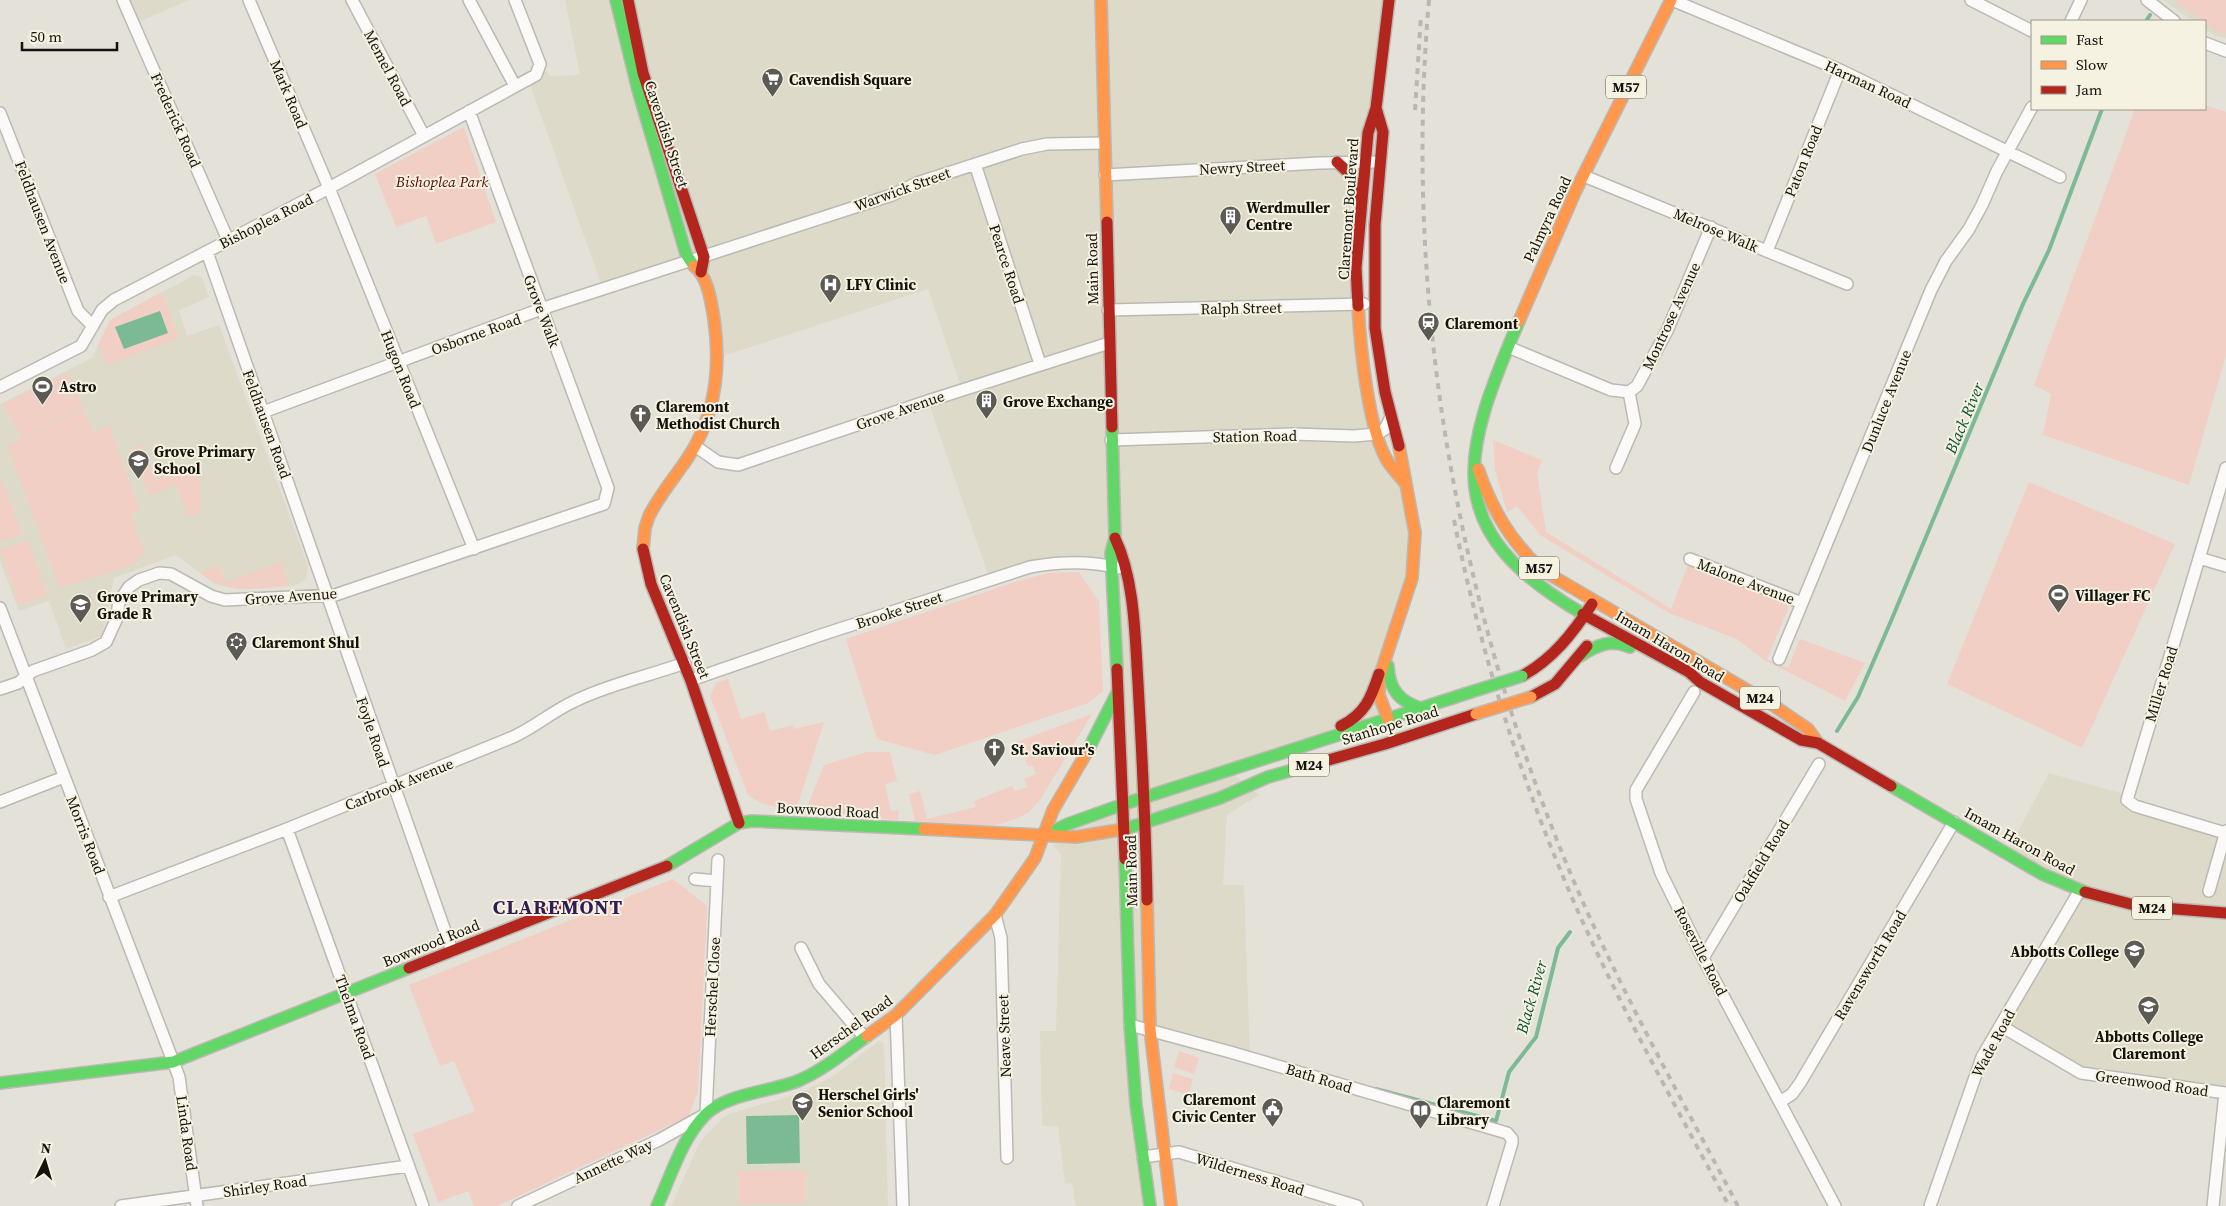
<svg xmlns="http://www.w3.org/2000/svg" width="2226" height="1206" font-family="'Source Serif 4',serif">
<rect width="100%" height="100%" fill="#e4e1d9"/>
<!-- built -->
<path fill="#dedac9" d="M123,0H189L134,24Z
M565,0H1389L1356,268L1377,434L1406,484L1415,554L1383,662L1388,719L1230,771L1259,795L1227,815L1223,885H1244L1250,1058L1130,1025L1150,1206H1076L1072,1183L1065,1184L1058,1126H1042L1040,1031H1056L1061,855L1045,835L1124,804L1112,566L1054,564L990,580L928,401L962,389L928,289L717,358L713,319L690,262L603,289L528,79L540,64L550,76L580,75Z
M2163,0H2226V38L2215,36L2205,29V21H2193Z
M194,275L202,277L209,297L179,310L187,336L219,325L308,566L306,579L294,586L239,589L216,585L176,555L114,578L102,636L66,649L49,601L19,611L0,561V404L92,358L110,320Z
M2049,773L2128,795V800L2225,833L2218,862H2226V1093L2095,1077L2001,1026L2080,891L2007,852Z
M879,1041L883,1042L884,1046L888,1206H671L700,1142L722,1118L731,1113L798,1094L833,1076Z"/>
<!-- green -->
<path fill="#f1cfc4" d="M2175,0H2226V33H2219Z
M2205,105L2226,112V355L2189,485L2043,435L2051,394L2034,385L2135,109H2205Z
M464,127L496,222L436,244L426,216L396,227L375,174Z
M162,292L179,338L107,365L98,345L110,320Z
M67,373L83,407L21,438L3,404Z
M82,409L94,432L109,425L140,511L131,514L144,553L133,565L60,588L7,446Z
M1493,440L1542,460L1537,473L1546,532L1671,609L1688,565L1789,606L1767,659L1788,668L1800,639L1865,663L1845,701L1764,660L1737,639L1669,613L1540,535L1517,506L1507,512L1495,470Z
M143,445L156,480L193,466L201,486V512L188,517L176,485L149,495L132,449Z
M1,478L22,534L0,542V479Z
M2029,482L2175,544L2082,748L1947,684Z
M28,540L47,595L19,605L0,550Z
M282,562L289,586C253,588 231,596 200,573L218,566L226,582Z
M1079,572L1099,602L1103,691L1088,703L935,755L877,739L846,639L1018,581L1048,573Z
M728,679L741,719L764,712L770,731L793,725L794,729L824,722L796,810L763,804L748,795L710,696L717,682Z
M1092,714L1040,800L1028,813L1018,818L994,826L915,821L909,794L920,791L927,819L976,807L974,801L1012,786L1015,791L1027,787L1024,779L1036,774L1033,765L1028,767L1026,761L1029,756L1027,750H1016L1013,743Z
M867,752H890L897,781L885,784L891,811L899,810L898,820L805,812L824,765Z
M673,879L707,906L698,1091L689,1116L497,1206H474L468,1191L438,1202L413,1134L475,1111L454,1061L440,1066L409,985Z
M1179,1051L1199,1058L1194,1074L1174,1067Z
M1173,1073L1193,1079L1188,1095L1169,1089Z
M806,1170V1203L738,1204V1171Z"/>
<!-- water -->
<path fill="#7cba96" d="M160,311L168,333L124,349L115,327Z
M799,1115L800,1163L747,1164L746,1116Z"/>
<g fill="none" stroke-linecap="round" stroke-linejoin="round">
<!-- stream -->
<path stroke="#7cba96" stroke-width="4" d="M2146,21L2150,15
M1837,731L1858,697L1891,621L2023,304L2049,250L2102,109
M1376,1089L1496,1121L1509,1072L1536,1037L1558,948L1570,932"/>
<defs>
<path id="street" d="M123,0L228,240
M249,0L329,188L474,549
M352,0L424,136
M469,0L515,86
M1672,0L1840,70L2060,177
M1971,0L2032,31
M2147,0L2174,21
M2071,21L2081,0
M2205,43L2226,51
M0,113L78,311L93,326
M975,164L1040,364
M1105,175L1320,163L1373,162
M1584,176L1847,284
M1767,251L1840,70
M207,252C289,485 369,719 452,951
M1108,310L1364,304
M1508,347L1611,390L1629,392L1637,386L1667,331L1711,227
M0,387L81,346L102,310L114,300L329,188L536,75L540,64L515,0
M263,412L541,309L892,195L917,183L1022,149L1047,144L1104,143
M1111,440L1293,434L1354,436L1377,434L1385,429L1390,419
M695,446L718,462L738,465L928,401L1109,343
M1616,468L1635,424L1629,392
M2199,558L2226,566
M1690,559L1802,603
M0,608L179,1077L197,1206
M1779,659L1931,290L1946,261L1969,229L1982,205L1997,171L2032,107
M691,680L821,635L1030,567C1058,562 1090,561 1118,568
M0,689L18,683L33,671L92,650L106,642L116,620L119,602L129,587L139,580L159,573L171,574L211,596L225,600L335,595L604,504L608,488L469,111
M1694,692L1636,790V799L1661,873L1703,958L1835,1206
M0,802L64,777
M287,829L423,1206
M2225,833L2135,806L2127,800L2226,468
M695,879L717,881
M2209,891L2226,831
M109,897L287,829L513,737C533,728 548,715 567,705C600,687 648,676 685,663
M995,915L1001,938L1007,1158
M801,948L819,984L865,1038
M1703,958L1819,764
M896,1015L903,1206
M1130,1025L1230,1052L1507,1133L1512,1139V1143L1493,1206
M2001,1026L2081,1073L2226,1093
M1780,1102L1792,1094L1800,1083L1954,822
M1143,1157L1179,1152L1357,1206
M121,1206L408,1166
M518,1206L659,1140L706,1114L718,860
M1930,1206L1982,1057L2080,890
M2213,1206L2225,1093"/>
<path id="fast" d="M616,0L638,90L686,254L694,266
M1519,321C1461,456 1438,530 1583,614
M1112,427L1115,538L1111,553L1117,669
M1580,656C1597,645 1610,639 1630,647
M1388,666C1389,689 1399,701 1420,708
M1087,752L1117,693
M1891,786L2042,874L2085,892
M1124,804L1471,692
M1125,829L1220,798L1268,777L1307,766
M1045,835L1068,824L1124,804
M1125,859L1130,1025L1136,1105L1150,1206
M667,866L739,823L752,821L924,829
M0,1083L173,1062L409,968
M657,1206C671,1176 681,1140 705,1115C726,1093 772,1092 800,1080C825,1069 846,1051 867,1036"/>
<path id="slow" d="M1101,0L1107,222
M1358,306C1360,344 1368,430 1388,462C1393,469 1399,476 1405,483
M1519,321L1576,190L1671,0
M1478,469C1492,509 1510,541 1542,570L1771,704L1808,729L1818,743
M643,549L645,528L649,516C660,494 676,476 689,456C716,414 721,367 714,319C711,301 708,277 694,266
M1388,719L1379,695V678L1412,578L1415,533L1399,446
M924,829L1076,837L1125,829
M1147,900L1150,1029L1171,1206
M867,1036L896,1015L995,915L1035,858L1053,810L1087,752"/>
<path id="jam" d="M628,0L643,73L704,257L701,272
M1376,108L1383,132L1375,225V328L1385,392L1399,446
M1337,162L1351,175L1360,198
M1107,222L1112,427
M1358,306L1356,268L1368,133L1376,108L1389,0
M1115,538C1135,580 1135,637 1138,683C1142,755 1146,827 1147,900
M643,549L651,584L691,681L739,823
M1583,614L1689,672L1700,682L1801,740L1818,743L1891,786
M1117,669L1125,859
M1522,676C1553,659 1573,633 1592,604
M1531,697L1555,684L1587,646
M1341,726C1365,714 1371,698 1379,674
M1307,766L1385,744L1476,714
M2085,892L2138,906L2226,913
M409,968L667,866"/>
</defs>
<!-- street casing -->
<use href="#street" stroke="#bbb9b3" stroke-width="14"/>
<!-- fast casing -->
<use href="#fast" stroke="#bbb9b3" stroke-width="14"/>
<!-- slow casing -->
<use href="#slow" stroke="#bbb9b3" stroke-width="14"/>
<!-- jam casing -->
<use href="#jam" stroke="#bbb9b3" stroke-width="14"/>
<!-- street -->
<use href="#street" stroke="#fbfaf9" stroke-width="11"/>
<!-- fast -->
<use href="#fast" stroke="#63d668" stroke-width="11"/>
<!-- slow -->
<use href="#slow" stroke="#ff974d" stroke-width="11"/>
<!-- jam -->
<use href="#jam" stroke="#b3261e" stroke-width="11"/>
<!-- rail -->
<path stroke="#b8b7b4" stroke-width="4" stroke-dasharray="6 6" stroke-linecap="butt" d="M1429,0C1403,298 1456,601 1572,877C1620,990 1681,1098 1738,1206
M1415,110L1421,15
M1454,520C1480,650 1520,778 1573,900C1619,1005 1675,1105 1729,1206"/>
<defs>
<path id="fast-bridge" d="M1471,692L1522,676"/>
<path id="slow-bridge" d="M1476,714L1531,697"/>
</defs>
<!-- fast-bridge casing -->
<use href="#fast-bridge" stroke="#bdbcb8" stroke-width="14" stroke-linecap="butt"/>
<!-- slow-bridge casing -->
<use href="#slow-bridge" stroke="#bdbcb8" stroke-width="14" stroke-linecap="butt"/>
<!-- fast-bridge -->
<use href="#fast-bridge" stroke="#63d668" stroke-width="11"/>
<!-- slow-bridge -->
<use href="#slow-bridge" stroke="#ff974d" stroke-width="11"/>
</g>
<!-- icons -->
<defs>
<symbol id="supermarket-pin" viewBox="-11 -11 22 30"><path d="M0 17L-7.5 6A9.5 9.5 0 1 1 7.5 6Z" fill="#5c5a54" stroke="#f6f2e1"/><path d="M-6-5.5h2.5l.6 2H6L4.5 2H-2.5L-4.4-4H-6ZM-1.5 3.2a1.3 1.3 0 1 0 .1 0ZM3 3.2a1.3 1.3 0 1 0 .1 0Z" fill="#fff"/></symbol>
<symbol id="building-pin" viewBox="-11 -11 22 30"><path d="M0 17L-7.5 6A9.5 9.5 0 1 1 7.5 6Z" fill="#5c5a54" stroke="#f6f2e1"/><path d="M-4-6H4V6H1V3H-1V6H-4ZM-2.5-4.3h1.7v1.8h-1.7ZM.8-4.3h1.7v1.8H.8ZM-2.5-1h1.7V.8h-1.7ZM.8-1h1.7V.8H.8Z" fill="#fff"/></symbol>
<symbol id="hospital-pin" viewBox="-11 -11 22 30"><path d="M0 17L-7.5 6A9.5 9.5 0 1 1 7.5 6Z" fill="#5c5a54" stroke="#f6f2e1"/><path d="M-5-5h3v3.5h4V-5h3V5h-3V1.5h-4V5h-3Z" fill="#fff"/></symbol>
<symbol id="station-pin" viewBox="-11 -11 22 30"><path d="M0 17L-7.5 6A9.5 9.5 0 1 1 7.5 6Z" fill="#5c5a54" stroke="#f6f2e1"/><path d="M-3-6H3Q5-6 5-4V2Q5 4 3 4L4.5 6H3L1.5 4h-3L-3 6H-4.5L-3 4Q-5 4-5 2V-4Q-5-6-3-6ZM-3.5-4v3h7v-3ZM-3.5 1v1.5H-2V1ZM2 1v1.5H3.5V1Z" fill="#fff"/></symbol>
<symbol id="stadium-pin" viewBox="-11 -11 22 30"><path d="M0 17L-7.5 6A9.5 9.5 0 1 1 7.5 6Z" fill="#5c5a54" stroke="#f6f2e1"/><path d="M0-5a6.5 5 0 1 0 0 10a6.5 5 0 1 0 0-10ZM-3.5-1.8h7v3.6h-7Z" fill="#fff"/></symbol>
<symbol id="church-pin" viewBox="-11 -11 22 30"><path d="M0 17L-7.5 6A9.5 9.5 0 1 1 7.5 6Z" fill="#5c5a54" stroke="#f6f2e1"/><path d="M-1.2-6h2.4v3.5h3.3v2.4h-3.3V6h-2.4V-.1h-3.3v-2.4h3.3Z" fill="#fff"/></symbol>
<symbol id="school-pin" viewBox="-11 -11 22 30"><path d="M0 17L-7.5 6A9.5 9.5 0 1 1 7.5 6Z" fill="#5c5a54" stroke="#f6f2e1"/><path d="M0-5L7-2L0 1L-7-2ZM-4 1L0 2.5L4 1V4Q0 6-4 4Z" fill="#fff"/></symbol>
<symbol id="synagogue-pin" viewBox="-11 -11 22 30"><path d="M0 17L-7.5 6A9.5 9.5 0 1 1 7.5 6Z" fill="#5c5a54" stroke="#f6f2e1"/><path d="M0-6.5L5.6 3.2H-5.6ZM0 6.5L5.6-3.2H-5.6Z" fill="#fff"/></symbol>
<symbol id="civic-pin" viewBox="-11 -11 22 30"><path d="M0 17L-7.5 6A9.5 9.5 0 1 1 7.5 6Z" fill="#5c5a54" stroke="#f6f2e1"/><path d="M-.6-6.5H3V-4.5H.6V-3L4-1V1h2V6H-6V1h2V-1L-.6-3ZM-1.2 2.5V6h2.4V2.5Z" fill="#fff"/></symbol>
<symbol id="library-pin" viewBox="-11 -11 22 30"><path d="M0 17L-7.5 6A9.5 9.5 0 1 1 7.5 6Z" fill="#5c5a54" stroke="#f6f2e1"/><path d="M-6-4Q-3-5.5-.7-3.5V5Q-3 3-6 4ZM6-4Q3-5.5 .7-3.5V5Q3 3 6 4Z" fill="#fff"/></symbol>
</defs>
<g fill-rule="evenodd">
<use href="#supermarket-pin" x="760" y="66" width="25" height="34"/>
<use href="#building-pin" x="1218" y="204" width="25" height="34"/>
<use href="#hospital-pin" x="818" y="272" width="25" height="34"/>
<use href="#station-pin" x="1416" y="310" width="25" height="34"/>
<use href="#stadium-pin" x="30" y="374" width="25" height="34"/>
<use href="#building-pin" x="974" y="388" width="25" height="34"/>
<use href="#church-pin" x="628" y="402" width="25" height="34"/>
<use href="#school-pin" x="126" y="448" width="25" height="34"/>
<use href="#stadium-pin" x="2046" y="582" width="25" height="34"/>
<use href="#school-pin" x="68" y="592" width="25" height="34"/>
<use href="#synagogue-pin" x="224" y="630" width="25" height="34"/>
<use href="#church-pin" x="982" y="736" width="25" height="34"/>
<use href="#school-pin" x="2122" y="938" width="25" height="34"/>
<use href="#school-pin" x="2136" y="994" width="25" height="34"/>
<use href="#school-pin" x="790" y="1090" width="25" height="34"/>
<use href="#civic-pin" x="1260" y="1096" width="25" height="34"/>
<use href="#library-pin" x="1408" y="1098" width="25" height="34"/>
</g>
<g text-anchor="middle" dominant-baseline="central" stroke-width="4" stroke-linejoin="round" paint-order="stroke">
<!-- shield labels -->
<g fill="#f6f2e1" stroke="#57554c" stroke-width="1">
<rect x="1606" y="75.5" width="40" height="23" rx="4"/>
<rect x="1519" y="556.5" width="40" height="23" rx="4"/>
<rect x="1740" y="686.5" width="40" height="23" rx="4"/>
<rect x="1289" y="753.5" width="40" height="23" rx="4"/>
<rect x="2132" y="896.5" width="40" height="23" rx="4"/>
</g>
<g font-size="14" font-weight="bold" fill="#13120c">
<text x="1626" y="87">M57</text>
<text x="1539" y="568">M57</text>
<text x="1760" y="698">M24</text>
<text x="1309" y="765">M24</text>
<text x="2152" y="908">M24</text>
</g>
<!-- street labels -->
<g font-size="15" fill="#13120c" stroke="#f6f2e1">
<text transform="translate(388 68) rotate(62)">Memel Road</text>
<text transform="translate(1868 84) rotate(25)">Harman Road</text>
<text transform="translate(289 94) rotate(67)">Mark Road</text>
<text transform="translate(176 120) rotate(66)">Frederick Road</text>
<text transform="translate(667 134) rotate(72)">Cavendish Street</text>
<text transform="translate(1803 161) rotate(-68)">Paton Road</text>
<text transform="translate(1242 167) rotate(-3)">Newry Street</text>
<text transform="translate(902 189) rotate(-20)">Warwick Street</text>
<text transform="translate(1348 209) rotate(-86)">Claremont Boulevard</text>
<text transform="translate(1547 219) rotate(-65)">Palmyra Road</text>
<text transform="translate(266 221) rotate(-27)">Bishoplea Road</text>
<text transform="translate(43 222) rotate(69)">Feldhausen Avenue</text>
<text transform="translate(1716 230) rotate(23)">Melrose Walk</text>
<text transform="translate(1007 264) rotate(72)">Pearce Road</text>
<text transform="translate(1092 269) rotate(-91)">Main Road</text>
<text transform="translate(1241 308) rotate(-1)">Ralph Street</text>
<text transform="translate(542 311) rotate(69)">Grove Walk</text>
<text transform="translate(1671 316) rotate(-65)">Montrose Avenue</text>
<text transform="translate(476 334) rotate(-20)">Osborne Road</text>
<text transform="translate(401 369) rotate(68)">Hugon Road</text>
<text transform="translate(1886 401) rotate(-68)">Dunluce Avenue</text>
<text transform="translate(900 410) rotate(-19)">Grove Avenue</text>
<text transform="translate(267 424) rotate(70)">Feldhausen Road</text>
<text transform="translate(1255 436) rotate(-1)">Station Road</text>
<text transform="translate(1746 581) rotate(21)">Malone Avenue</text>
<text transform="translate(291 596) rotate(-4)">Grove Avenue</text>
<text transform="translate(899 610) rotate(-18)">Brooke Street</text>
<text transform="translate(685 626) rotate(68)">Cavendish Street</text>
<text transform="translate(1670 646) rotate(31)">Imam Haron Road</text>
<text transform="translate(2161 684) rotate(-73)">Miller Road</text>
<text transform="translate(1390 725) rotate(-17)">Stanhope Road</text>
<text transform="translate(373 732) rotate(71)">Foyle Road</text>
<text transform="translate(399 784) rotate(-22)">Carbrook Avenue</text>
<text transform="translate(828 810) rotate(3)">Bowwood Road</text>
<text transform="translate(86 835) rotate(69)">Morris Road</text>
<text transform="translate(2020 841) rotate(29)">Imam Haron Road</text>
<text transform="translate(1761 861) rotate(-59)">Oakfield Road</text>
<text transform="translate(1131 871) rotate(-91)">Main Road</text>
<text transform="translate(431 943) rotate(-22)">Bowwood Road</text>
<text transform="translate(1701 951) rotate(63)">Roseville Road</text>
<text transform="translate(1870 965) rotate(-59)">Ravensworth Road</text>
<text transform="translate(712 987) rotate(-87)">Herschel Close</text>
<text transform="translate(355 1017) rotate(70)">Thelma Road</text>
<text transform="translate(851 1027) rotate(-36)">Herschel Road</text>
<text transform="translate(1004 1036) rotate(-92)">Neave Street</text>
<text transform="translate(1993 1043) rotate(-62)">Wade Road</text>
<text transform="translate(1319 1078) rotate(17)">Bath Road</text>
<text transform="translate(2152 1083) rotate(8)">Greenwood Road</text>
<text transform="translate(187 1133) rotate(82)">Linda Road</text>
<text transform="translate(613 1161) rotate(-25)">Annette Way</text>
<text transform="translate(1250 1174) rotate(17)">Wilderness Road</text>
<text transform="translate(265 1186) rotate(-8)">Shirley Road</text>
</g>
<!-- poi labels -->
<g font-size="15" font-weight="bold" fill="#13120c" stroke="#f6f2e1" text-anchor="start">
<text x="789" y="79">Cavendish Square</text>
<text x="1246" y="207">Werdmuller<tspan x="1246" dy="17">Centre</tspan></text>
<text x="846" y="284">LFY Clinic</text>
<text x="1445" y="323">Claremont</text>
<text x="59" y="386">Astro</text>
<text x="1003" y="401">Grove Exchange</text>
<text x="656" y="406">Claremont<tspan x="656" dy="17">Methodist Church</tspan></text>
<text x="154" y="451">Grove Primary<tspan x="154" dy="17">School</tspan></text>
<text x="2075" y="595">Villager FC</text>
<text x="97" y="596">Grove Primary<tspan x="97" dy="17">Grade R</tspan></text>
<text x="252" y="642">Claremont Shul</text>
<text x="1011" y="749">St. Saviour's</text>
<text x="2119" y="951" text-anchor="end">Abbotts College</text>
<text x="2149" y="1036" text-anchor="middle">Abbotts College<tspan x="2149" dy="17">Claremont</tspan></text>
<text x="818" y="1094">Herschel Girls'<tspan x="818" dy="17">Senior School</tspan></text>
<text x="1256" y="1099" text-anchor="end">Claremont<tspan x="1256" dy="17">Civic Center</tspan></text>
<text x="1437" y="1102">Claremont<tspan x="1437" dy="17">Library</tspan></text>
</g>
<!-- park labels -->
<g font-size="15" font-style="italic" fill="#5b0800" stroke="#f6f2e1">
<text x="442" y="181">Bishoplea Park</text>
</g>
<!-- water labels -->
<g font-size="16" font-style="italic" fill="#085130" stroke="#f6f2e1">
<text transform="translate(1964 418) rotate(-67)">Black River</text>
<text transform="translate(1531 997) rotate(-74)">Black River</text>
</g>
<!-- district labels -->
<g font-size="20" font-weight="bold" letter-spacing="1" fill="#321b54" stroke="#f6f2e1">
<text x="558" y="907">CLAREMONT</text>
</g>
</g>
<!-- legend -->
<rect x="2031" y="20" width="175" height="90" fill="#f6f2e1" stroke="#9b988c"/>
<rect x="2041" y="36" width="25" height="8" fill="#63d668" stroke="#9b988c"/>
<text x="2076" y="45" font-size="15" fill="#13120c">Fast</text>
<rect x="2041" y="61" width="25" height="8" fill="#ff974d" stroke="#9b988c"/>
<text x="2076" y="70" font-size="15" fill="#13120c">Slow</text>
<rect x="2041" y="86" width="25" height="8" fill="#b3261e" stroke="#9b988c"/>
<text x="2076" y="95" font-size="15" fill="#13120c">Jam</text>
<!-- north arrow -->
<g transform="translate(45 1161) rotate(5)" stroke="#f6f2e1" stroke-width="4" paint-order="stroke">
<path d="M0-4L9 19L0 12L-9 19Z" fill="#13120c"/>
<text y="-8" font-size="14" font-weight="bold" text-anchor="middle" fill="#13120c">N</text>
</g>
<!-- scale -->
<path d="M22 42v8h95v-8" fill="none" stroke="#13120c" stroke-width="2.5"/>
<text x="30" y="42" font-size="15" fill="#13120c" stroke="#f6f2e1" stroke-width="4" paint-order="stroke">50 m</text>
</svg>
